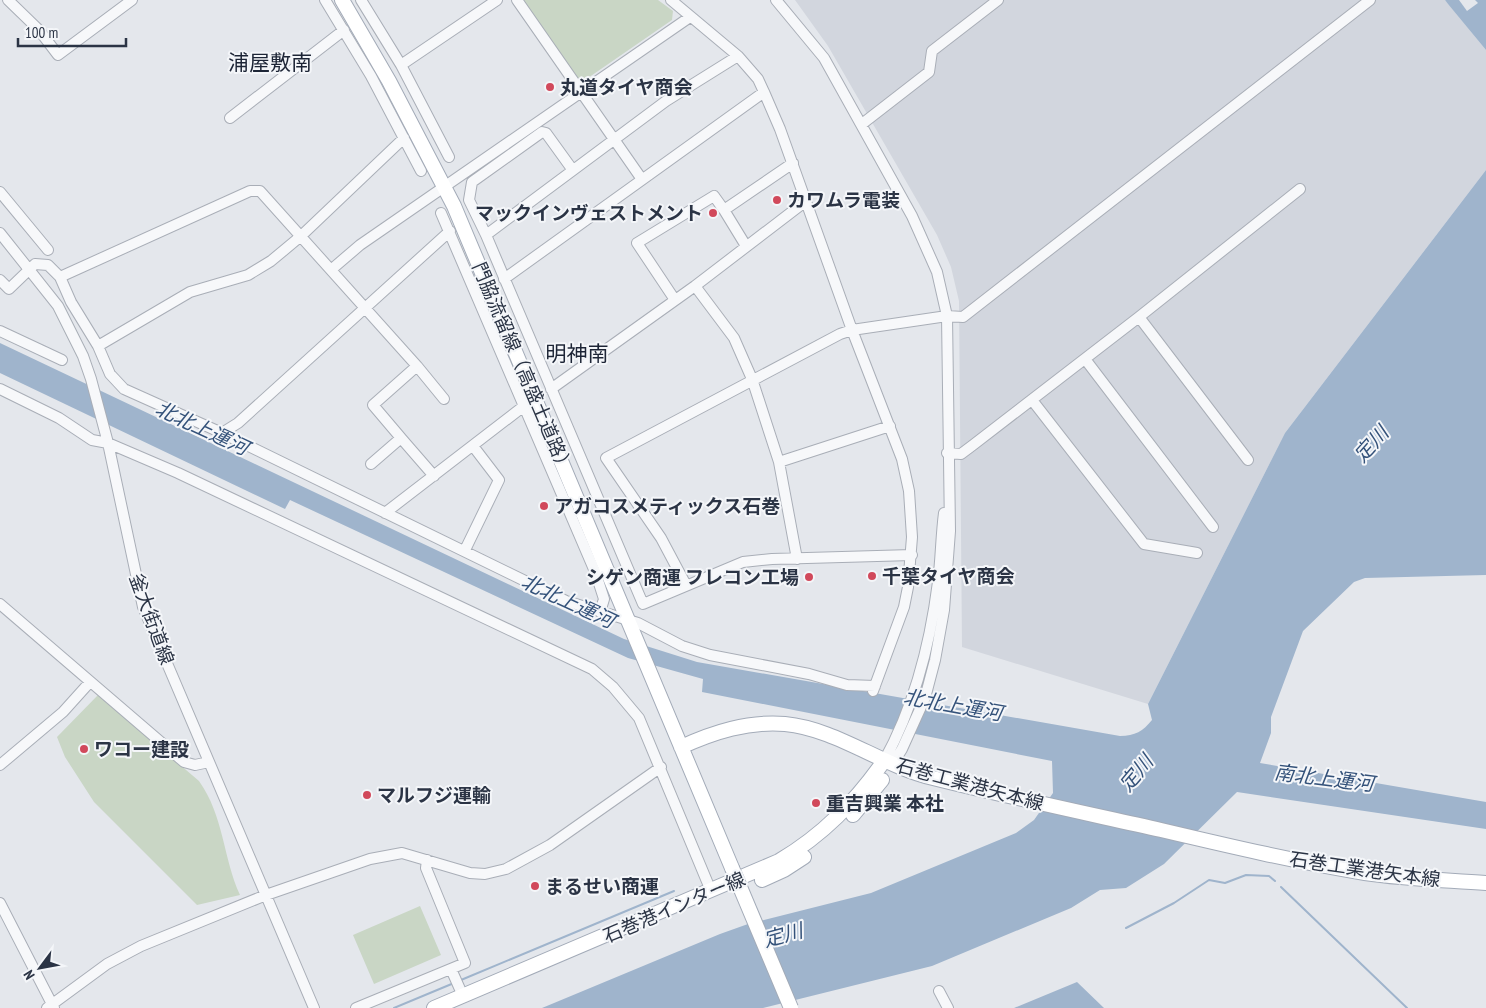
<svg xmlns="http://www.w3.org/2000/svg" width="1486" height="1008" font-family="'PT Sans Narrow','Noto Sans JP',sans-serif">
<rect width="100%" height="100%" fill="#e4e7ec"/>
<!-- built -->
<path fill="#d2d6de" d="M795,0H1445L1486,50V170L1285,433L1148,704L962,647L959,301L951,267L937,235L828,46Z"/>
<!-- green -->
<path fill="#c9d6c5" d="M523,0H658L673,11L672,20L585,80L576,78Z
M98,695L199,781C224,816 223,858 240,895L197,905L94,802L65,757L57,737Z
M420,906L441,955L374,984L353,935Z"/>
<!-- water -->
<path fill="#9fb4cc" d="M1445,0H1486V50L1448,4Z
M1486,170V575L1365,578L1354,582L1303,631L1271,717V733L1260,763L1486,802V829L1237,792L1164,864L1126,888L1100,890L1071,908L932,966L763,1008H542L720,934L748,924L871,893L1016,833L1034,820L1053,793L1052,761L702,692L703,679L628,658L290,500L285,509L0,373V343L624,639L697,662L1120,736C1135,736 1143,731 1152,720L1148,704L1285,433Z
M1077,982L1104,1008H1014Z"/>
<!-- pier -->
<path fill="#e4e7ec" d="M1459,0H1475L1478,3L1467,11Z"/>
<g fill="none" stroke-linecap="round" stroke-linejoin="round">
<!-- stream -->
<path stroke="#9fb4cc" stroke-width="2" d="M1281,887L1407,1008
M1126,928L1174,903L1209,880L1225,883L1246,875L1269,876L1275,881
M461,980L674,891
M394,1008L454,983"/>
<defs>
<path id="minor" d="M8,0L39,30L58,55L132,0
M325,0L371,76L421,171
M361,0L401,65L449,157
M517,0L641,178
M671,0L738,56L758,79L764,92L780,129L852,330L902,459L909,491L912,537L908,587L904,607L873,691
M776,0L824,58L912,216L937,272L947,316L950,531L944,610L935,660L925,698L902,749L892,765
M401,65L497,0
M230,118L344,30
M862,124L929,72L932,51L998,0
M572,169L546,133L542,132L472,182L469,200L486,235L643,604L743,562L772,559L912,555
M0,192L48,250
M724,210L746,246
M441,213L596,574L604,599L600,612
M0,233L58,306L83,356L91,379L108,443L143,607L314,1008
M486,235L666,101L738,56
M332,269L360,245L690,17
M60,277L250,191H260L417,366
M504,279L764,92
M0,280L9,289L35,264L48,265L60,277L71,302L98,346L110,374L124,389L222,433L566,601L638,623L682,646L710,655L809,674L847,685L875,686
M695,286L734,338L752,379L779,462L797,559
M675,300L637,243L714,196L724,210L793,163
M1139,317L1248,460
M0,331L62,360
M98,346L190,292L248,275L271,261L301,236L404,138
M1085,359L1213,527
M0,389L59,418L92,440L108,443L178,473L592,669L613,687L639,718L711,891
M551,389L695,286L806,201
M1032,400L1144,544L1197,553
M222,433L238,423L450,231
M401,438L373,405L417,366L444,399
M947,453L961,454L973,445L1139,317L1300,189
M779,462L890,426
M371,464L401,438L434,476
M385,513L524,406
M465,550L499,480L473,446
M686,585L661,538L606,458L840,334L852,330L947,316L963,317L1370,0
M0,604L184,762L195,765L209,762
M884,761C915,705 930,645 938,582C941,559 941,536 944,513
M0,765L63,712L90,682
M0,903L54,1008
M451,969L463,996
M939,991L948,1008
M47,1008L107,964L141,946L266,895L370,859L402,853L470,873L485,874L506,869L550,845L661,767
M356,1008L465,963L426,868L427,860"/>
<path id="major" d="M342,0L389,81L454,206L732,868
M681,747C714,732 748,721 785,724C837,729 882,766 933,778C1009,797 1085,813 1161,830C1229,846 1297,862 1365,873C1405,879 1446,880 1486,883
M853,815L882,780
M762,880L784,870L804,857
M434,1008L779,861C823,835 855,802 884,761"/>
</defs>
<!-- minor casing -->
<use href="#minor" stroke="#a9aeb7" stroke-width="12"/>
<!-- major casing -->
<use href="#major" stroke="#a3abb8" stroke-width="16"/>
<!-- minor -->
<use href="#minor" stroke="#f7f8fa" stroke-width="10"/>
<!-- major -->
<use href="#major" stroke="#fff" stroke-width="14"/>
<defs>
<path id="major-bridge" d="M732,868L791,1008"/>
</defs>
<!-- major-bridge casing -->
<use href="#major-bridge" stroke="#a3abb8" stroke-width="16" stroke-linecap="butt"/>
<!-- major-bridge -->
<use href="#major-bridge" stroke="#fff" stroke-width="14"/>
</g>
<!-- markers -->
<g fill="#d1495b" stroke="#f4f6f9" stroke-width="2">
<circle cx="550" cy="87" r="5"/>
<circle cx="777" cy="200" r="5"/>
<circle cx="713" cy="213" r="5"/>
<circle cx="544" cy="506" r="5"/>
<circle cx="872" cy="576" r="5"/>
<circle cx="809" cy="577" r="5"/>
<circle cx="84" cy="749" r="5"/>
<circle cx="367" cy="795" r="5"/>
<circle cx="816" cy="803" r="5"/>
<circle cx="535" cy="886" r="5"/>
</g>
<g text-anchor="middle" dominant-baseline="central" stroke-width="4" stroke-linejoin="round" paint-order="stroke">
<!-- poi labels -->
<g font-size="19" font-weight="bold" fill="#2b3445" stroke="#f4f6f9" text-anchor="start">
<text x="560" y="87">丸道タイヤ商会</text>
<text x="787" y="200">カワムラ電装</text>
<text x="703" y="213" text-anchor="end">マックインヴェストメント</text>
<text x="554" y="506">アガコスメティックス石巻</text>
<text x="882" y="576">千葉タイヤ商会</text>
<text x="799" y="577" text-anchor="end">シゲン商運 フレコン工場</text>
<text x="94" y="749">ワコー建設</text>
<text x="377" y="795">マルフジ運輸</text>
<text x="826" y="803">重吉興業 本社</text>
<text x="545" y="886">まるせい商運</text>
</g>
<!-- street labels -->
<g font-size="19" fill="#2b3445" stroke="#f4f6f9">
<text transform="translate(523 368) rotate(67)">門脇流留線（高盛土道路）</text>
<text transform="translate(152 619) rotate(70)">釜大街道線</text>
<text transform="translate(970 784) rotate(15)">石巻工業港矢本線</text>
<text transform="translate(1365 869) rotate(8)">石巻工業港矢本線</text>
<text transform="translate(674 907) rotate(-23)">石巻港インター線</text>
</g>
<!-- water labels -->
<g font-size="20" font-style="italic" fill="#34527a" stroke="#f4f6f9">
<text transform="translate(202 428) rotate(25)">北北上運河</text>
<text transform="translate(1371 444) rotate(-48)">定川</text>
<text transform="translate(568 601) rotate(25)">北北上運河</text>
<text transform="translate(953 705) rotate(10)">北北上運河</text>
<text transform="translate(1136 773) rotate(-50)">定川</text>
<text transform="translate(1324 778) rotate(7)">南北上運河</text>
<text transform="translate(783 935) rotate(-15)">定川</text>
</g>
<!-- quarter labels -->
<g font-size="21" fill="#1d2536" stroke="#f4f6f9">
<text x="270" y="62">浦屋敷南</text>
<text x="577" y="353">明神南</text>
</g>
</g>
<!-- north arrow -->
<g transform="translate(40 968) rotate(238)" stroke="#f4f6f9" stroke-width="4" paint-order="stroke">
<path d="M0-4L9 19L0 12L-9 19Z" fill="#2b3445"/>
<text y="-8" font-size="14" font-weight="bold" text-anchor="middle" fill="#2b3445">N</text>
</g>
<!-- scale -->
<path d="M18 38v8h108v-8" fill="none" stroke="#2b3445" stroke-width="2.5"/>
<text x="25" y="38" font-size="15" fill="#2b3445" stroke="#f4f6f9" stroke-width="4" paint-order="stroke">100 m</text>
</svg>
